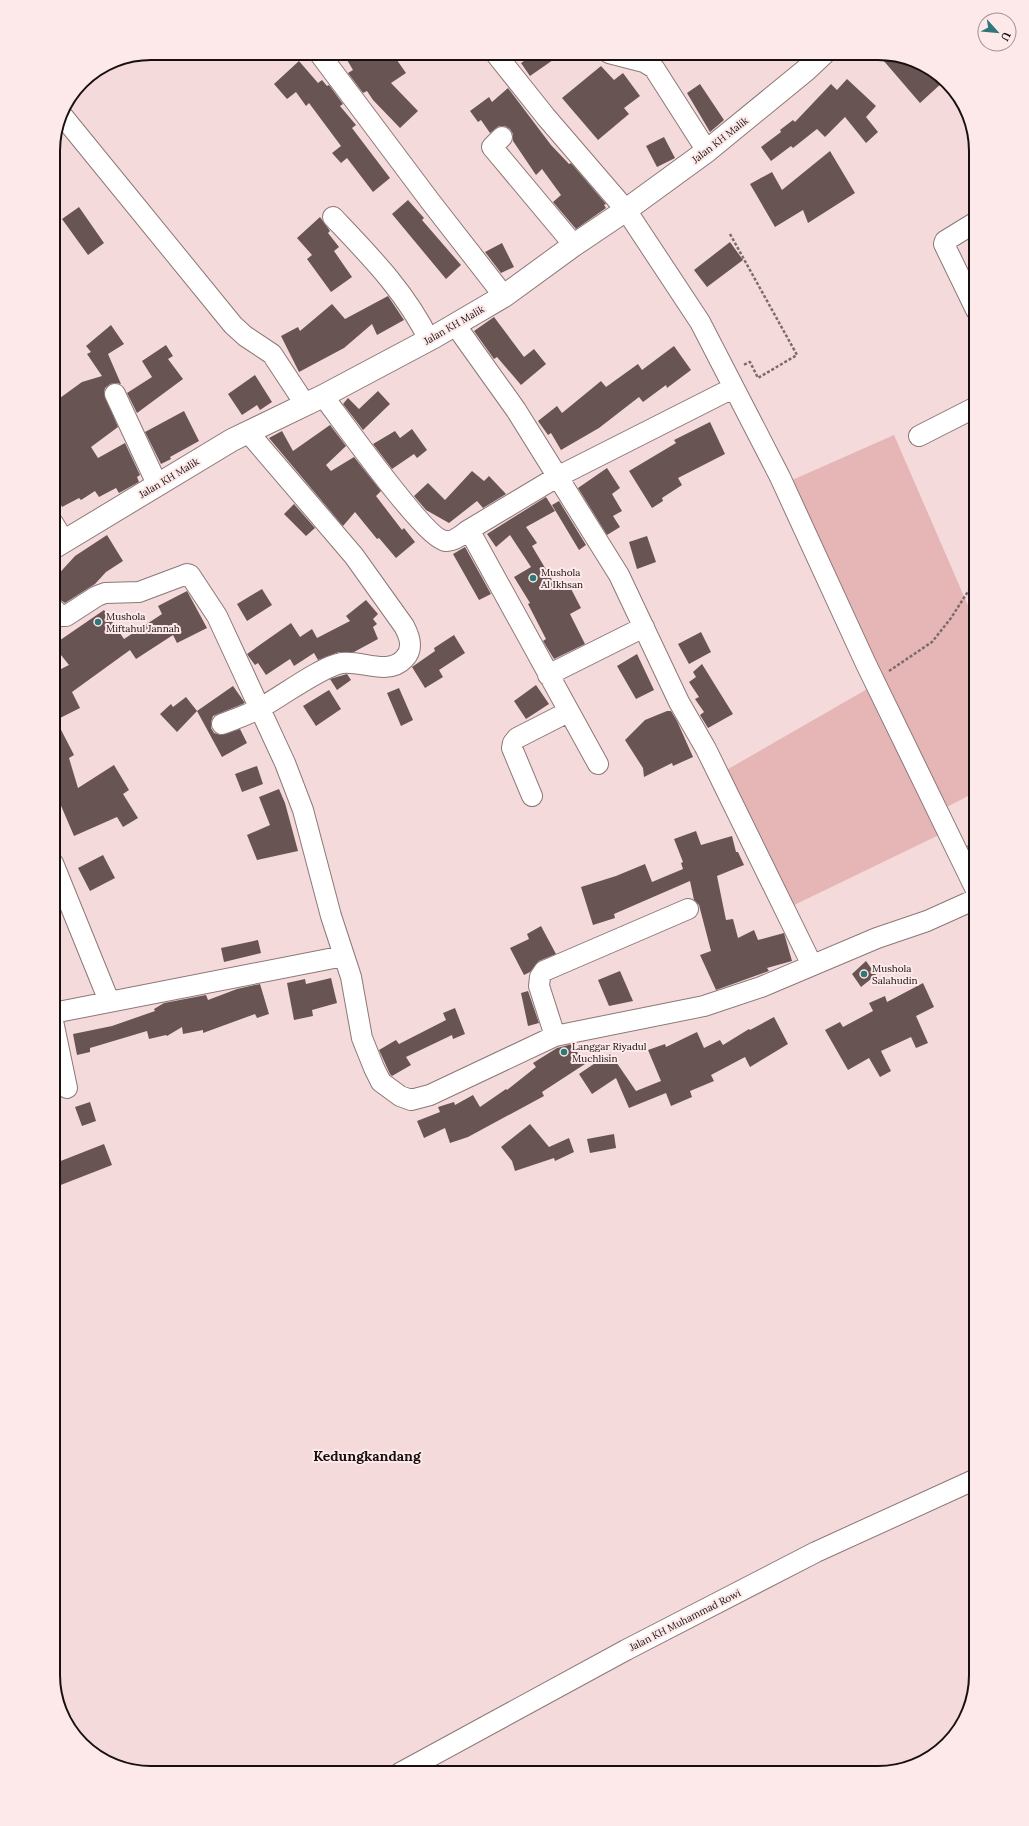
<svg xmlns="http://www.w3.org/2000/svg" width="1029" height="1826" font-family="Lora,serif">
<rect width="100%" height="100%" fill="#f4dadb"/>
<!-- green -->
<path fill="#e6b6b7" d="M894,435L976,624V792L943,809L790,481Z
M869,688L941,834L788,908L723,772Z"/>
<!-- building -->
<path fill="#695454" d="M343,53H359L364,61L376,53H392L406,73L391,83L418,111L400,128L373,100L367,91L363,93L348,73L353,70Z
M536,53H563L530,76L521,63Z
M877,53H885L933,70L943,82L920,103Z
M299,61L318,83L322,80L327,86L329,85L343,104L340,106L356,125L352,128L390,178L373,192L347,158L341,163L332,153L341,146L309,103L306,106L296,92L287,99L274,84Z
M601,66L614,80L623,73L640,96L624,108L629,114L598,140L562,98Z
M847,79L876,106L866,117L878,132L866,143L845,117L825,137L817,129L793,148L791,146L771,161L761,147L781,132L780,130L793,120L795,122L831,84L837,90Z
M700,84L724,120L710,132L687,93Z
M508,88L551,145L569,164L571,163L606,204L604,205L606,208L576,229L553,202L561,195L542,169L536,175L513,141V134L510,129L505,126H499L490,133L481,120L478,122L470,111L489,97L492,102Z
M664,137L675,158L657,167L646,146Z
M830,151L855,193L808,223L803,210L775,227L750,184L772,172L782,190Z
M408,200L424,218L422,220L461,265L446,279L392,214Z
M79,207L104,243L88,255L62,219Z
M320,217L330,231L328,233L339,247L334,251L352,277L331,292L307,259L312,255L297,238Z
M730,242L743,260L707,287L694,270Z
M502,243L514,267L501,273L485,252Z
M388,296L404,320L377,335L372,324L344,348L299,372L281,336L298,327L300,331L332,304L345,319Z
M494,317L524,357L534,349L546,364L521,385L497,357L494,359L474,331Z
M111,325L124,344L108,354L121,384L116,383L110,384L105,388L104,393L118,427L91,447L98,458L125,443L140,475L137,477L139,482L119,493L116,488L99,497L95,491L81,500L79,498L62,507L53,489V403L82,382L102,376L87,354L91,352L86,346Z
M166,345L173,356L168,359L183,379L137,413L127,393L152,377L142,361Z
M674,346L691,370L667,388L666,385L643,402L639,397L599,428L561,450L551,433L548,435L538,421L557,406L562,413L601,381L606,387L638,364L642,370Z
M255,375L272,402L260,410L257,405L242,415L228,394Z
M378,391L390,404L363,430L343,404L348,398L359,409Z
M184,411L199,441L170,457L171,459L161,464L145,432Z
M710,422L725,454L678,478L682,485L662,498L663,501L652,508L629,471L676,443L674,440Z
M330,425L346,446L326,465L331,471L354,457L381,491L376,496L402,530L404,528L415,542L396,558L379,538L377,539L355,512L343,526L342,525L269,438L282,431L293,451Z
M412,429L427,450L417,458L414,454L392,469L373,444L395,431L400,438Z
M607,468L620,488L612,494L622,511L613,516L620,527L607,535L578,488Z
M472,471L484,481L489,476L506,494L483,508L477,501L449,523L426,510L414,496L428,483L445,500Z
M546,497L555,511L526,527L537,543L532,546L557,588L568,583L581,608L570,614L585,644L554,659L543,641L546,639L528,604L530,603L514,577L531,567L510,535L496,547L487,534Z
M559,501L586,545L579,550L552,505Z
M294,504L315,528L306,536L284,514Z
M107,535L123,561L106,572L95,584L65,603L56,597H53V580L75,556Z
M647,536L656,562L637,569L629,542Z
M465,547L491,594L479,600L453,554Z
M262,589L272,605L247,621L237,604Z
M187,591L207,628L177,643L173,635L136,659L130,650L72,692L80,708L56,720L74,755L69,758L78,788L114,765L129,790L123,794L138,818L123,827L117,817L74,836L53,787V673L69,665L53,645L104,610L124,639L162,614L158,606Z
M366,600L378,614L373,619L377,624L373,627L378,639L354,652H339L318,660L314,653L294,666L290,659L266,675L258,663L255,665L249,657L247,654L291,623L300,637L312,629L317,638L350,621L346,616Z
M701,632L711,652L689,664L678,644Z
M454,635L465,653L439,670L443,677L425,688L412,667L435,651L434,648Z
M637,654L654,690L636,699L617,666Z
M702,664L733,714L708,728L700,715L704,712L695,699L699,697L689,682L696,677L693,672Z
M347,674L351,680L337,690L330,679Z
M536,685L549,704L526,719L514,701Z
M233,686L245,703L213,716L211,722V728L214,733L221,735L240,729L247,743L222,757L197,711Z
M399,688L413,720L401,726L387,693Z
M329,690L341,709L316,726L303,706Z
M186,697L197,711L177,732L160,714L171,704L173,707Z
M667,711H671L677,721L693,757L673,766L672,763L644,777L643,768L625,740L645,720Z
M257,766L263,784L242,792L235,774Z
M279,789L285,803L298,851L257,860L247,835L270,825L259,797Z
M696,831L701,845L732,836L736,852H738L744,865L717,876L726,920L733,919L738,938L754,930L758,940L784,933L792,961L767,968L769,971L716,990L700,955L711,951L699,905L694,900L690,881L614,914L615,918L593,925L581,887L616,876L645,864L652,882L683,869L681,863L683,862L674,839Z
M976,841V864L967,846Z
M103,855L115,878L90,891L78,868Z
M541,926L556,954L539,961L530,972L524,975L510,948L529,939L527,934Z
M258,940L261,953L224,962L221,948Z
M866,961L876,975L861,987L852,974Z
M620,971L633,1001L609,1006L598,980Z
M331,978L337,1003L312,1010L313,1016L294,1020L287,983L305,979L306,984Z
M923,983L934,1007L916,1016L928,1043L916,1048L911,1037L881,1051L891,1071L880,1077L869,1058L848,1070L825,1030L840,1022L843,1027L873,1011L869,1003L885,996L887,1002Z
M260,984L269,1014L257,1018L255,1014L203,1033V1030L183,1034L182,1027L167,1036L166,1035L149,1039L147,1031L90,1048V1052L77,1055L73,1034L112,1026L155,1011L154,1009L164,1003L206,995L208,1000L237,989Z
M528,991L539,1023L528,1026L521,993Z
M455,1008L465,1034L453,1039L452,1035L406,1057L411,1065L392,1076L390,1074L379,1050L396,1040L399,1044L446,1020L443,1013Z
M774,1017L788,1044L750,1067L745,1057L711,1075L714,1081L690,1091L692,1097L671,1106L666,1093L629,1108L616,1078L592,1094L579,1074L610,1053L636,1091L661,1081L648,1050L665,1044L666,1047L697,1032L704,1048L720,1040L723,1045L749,1029L750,1030Z
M572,1044L585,1064L542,1092L544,1096L468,1137L450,1143L445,1128L424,1138L417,1121L440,1112L438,1107L454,1102L455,1105L473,1095L480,1107L506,1089L507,1090L536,1067L533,1063L557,1048Z
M90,1102L96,1121L82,1126L75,1107Z
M530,1124L549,1147L569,1138L574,1152L555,1161L554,1158L515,1171L512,1161L501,1147Z
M614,1134L616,1148L590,1153L587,1139Z
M104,1144L112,1165L53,1188V1164Z"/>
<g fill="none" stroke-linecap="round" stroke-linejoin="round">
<defs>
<path id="street" d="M319,53L430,201L504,296
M495,53L546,117L626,210L700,322L780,477L866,664L976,890
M609,53L644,62L654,68L707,151
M61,114L233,325L245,336L272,354L305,404
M502,137L492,147L574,245
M333,217C369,255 406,292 429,340
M976,310L944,244L945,241L976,222
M456,326L516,410L619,575L679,702L706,749L812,965
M115,394L157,484
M323,396C340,418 426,540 446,541C453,542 462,535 467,531L473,537L598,764
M919,436L976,407
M53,523L64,541
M467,531L557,477L733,388
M53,608L61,616H66L97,596L105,593L139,592L187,574L190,575L217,616L285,763L303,810L331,916L351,977L362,1038L374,1068L381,1082L400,1096L411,1100L430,1095L555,1036L704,1006L761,987L877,938L927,921L976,899
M548,675L644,627
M222,724C235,719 250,714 262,707C282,696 322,666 342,663C361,660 388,676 404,659C414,649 410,637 404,626L354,556L248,432
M532,796L512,748L513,743L517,738L568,712
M53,863L109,1001
M53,1013L344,956
M53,1021L67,1088
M555,1036L539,986L540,977L544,971L688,909
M400,1773L626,1650L816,1552L976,1479"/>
<path id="secondary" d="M53,548L232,440L323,396L434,337L504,296L574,245L626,210L707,151L806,70L824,53"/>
</defs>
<!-- street casing -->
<use href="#street" stroke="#8d7777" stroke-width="22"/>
<!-- secondary casing -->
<use href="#secondary" stroke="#8d7777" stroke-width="24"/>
<!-- path -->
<path stroke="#7b6b6c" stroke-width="2.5" stroke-dasharray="3 2" stroke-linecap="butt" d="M730,234L797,355L758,378L750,362L743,365
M889,671L932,642L951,618L976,579"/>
<!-- street -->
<use href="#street" stroke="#fff" stroke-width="20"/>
<!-- secondary -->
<use href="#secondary" stroke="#fff" stroke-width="22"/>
</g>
<!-- markers -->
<g fill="#2e7879" stroke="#fde9e9" stroke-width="1.5">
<circle cx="533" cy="578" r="4"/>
<circle cx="98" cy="622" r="4"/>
<circle cx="864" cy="974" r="4"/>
<circle cx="564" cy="1052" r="4"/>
</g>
<g text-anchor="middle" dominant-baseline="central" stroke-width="4" stroke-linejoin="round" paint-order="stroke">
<!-- street labels -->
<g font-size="10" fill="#181010" stroke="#fde9e9">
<text transform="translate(720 140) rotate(-38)">Jalan KH Malik</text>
<text transform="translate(454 325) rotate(-30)">Jalan KH Malik</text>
<text transform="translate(169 478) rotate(-31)">Jalan KH Malik</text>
<text transform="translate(685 1620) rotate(-27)">Jalan KH Muhammad Rowi</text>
</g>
<!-- poi labels -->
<g font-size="10" fill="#181010" stroke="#fde9e9" text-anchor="start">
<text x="541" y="572">Mushola<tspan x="541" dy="12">Al Ikhsan</tspan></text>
<text x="106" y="616">Mushola<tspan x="106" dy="12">Miftahul Jannah</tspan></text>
<text x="872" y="968">Mushola<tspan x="872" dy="12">Salahudin</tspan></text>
<text x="572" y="1046">Langgar Riyadul<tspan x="572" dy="12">Muchlisin</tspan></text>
</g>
<!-- district labels -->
<g font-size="14" font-weight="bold" fill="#181010" stroke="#fde9e9">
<text x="367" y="1456">Kedungkandang</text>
</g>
</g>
<!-- crop -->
<path d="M0 0H1029V1826H0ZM151 60H878A91 91 0 0 1 969 151V1675A91 91 0 0 1 878 1766H151A91 91 0 0 1 60 1675V151A91 91 0 0 1 151 60Z" fill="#fde9e9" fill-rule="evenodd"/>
<path fill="none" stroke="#181010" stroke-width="2" d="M151 60H878A91 91 0 0 1 969 151V1675A91 91 0 0 1 878 1766H151A91 91 0 0 1 60 1675V151A91 91 0 0 1 151 60Z"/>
<!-- north arrow -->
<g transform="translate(997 32) rotate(117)"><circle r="19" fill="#fde9e9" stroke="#a19292"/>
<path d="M0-3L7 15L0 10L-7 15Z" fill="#2e7879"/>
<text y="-6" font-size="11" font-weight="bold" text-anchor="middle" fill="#181010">U</text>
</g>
</svg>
